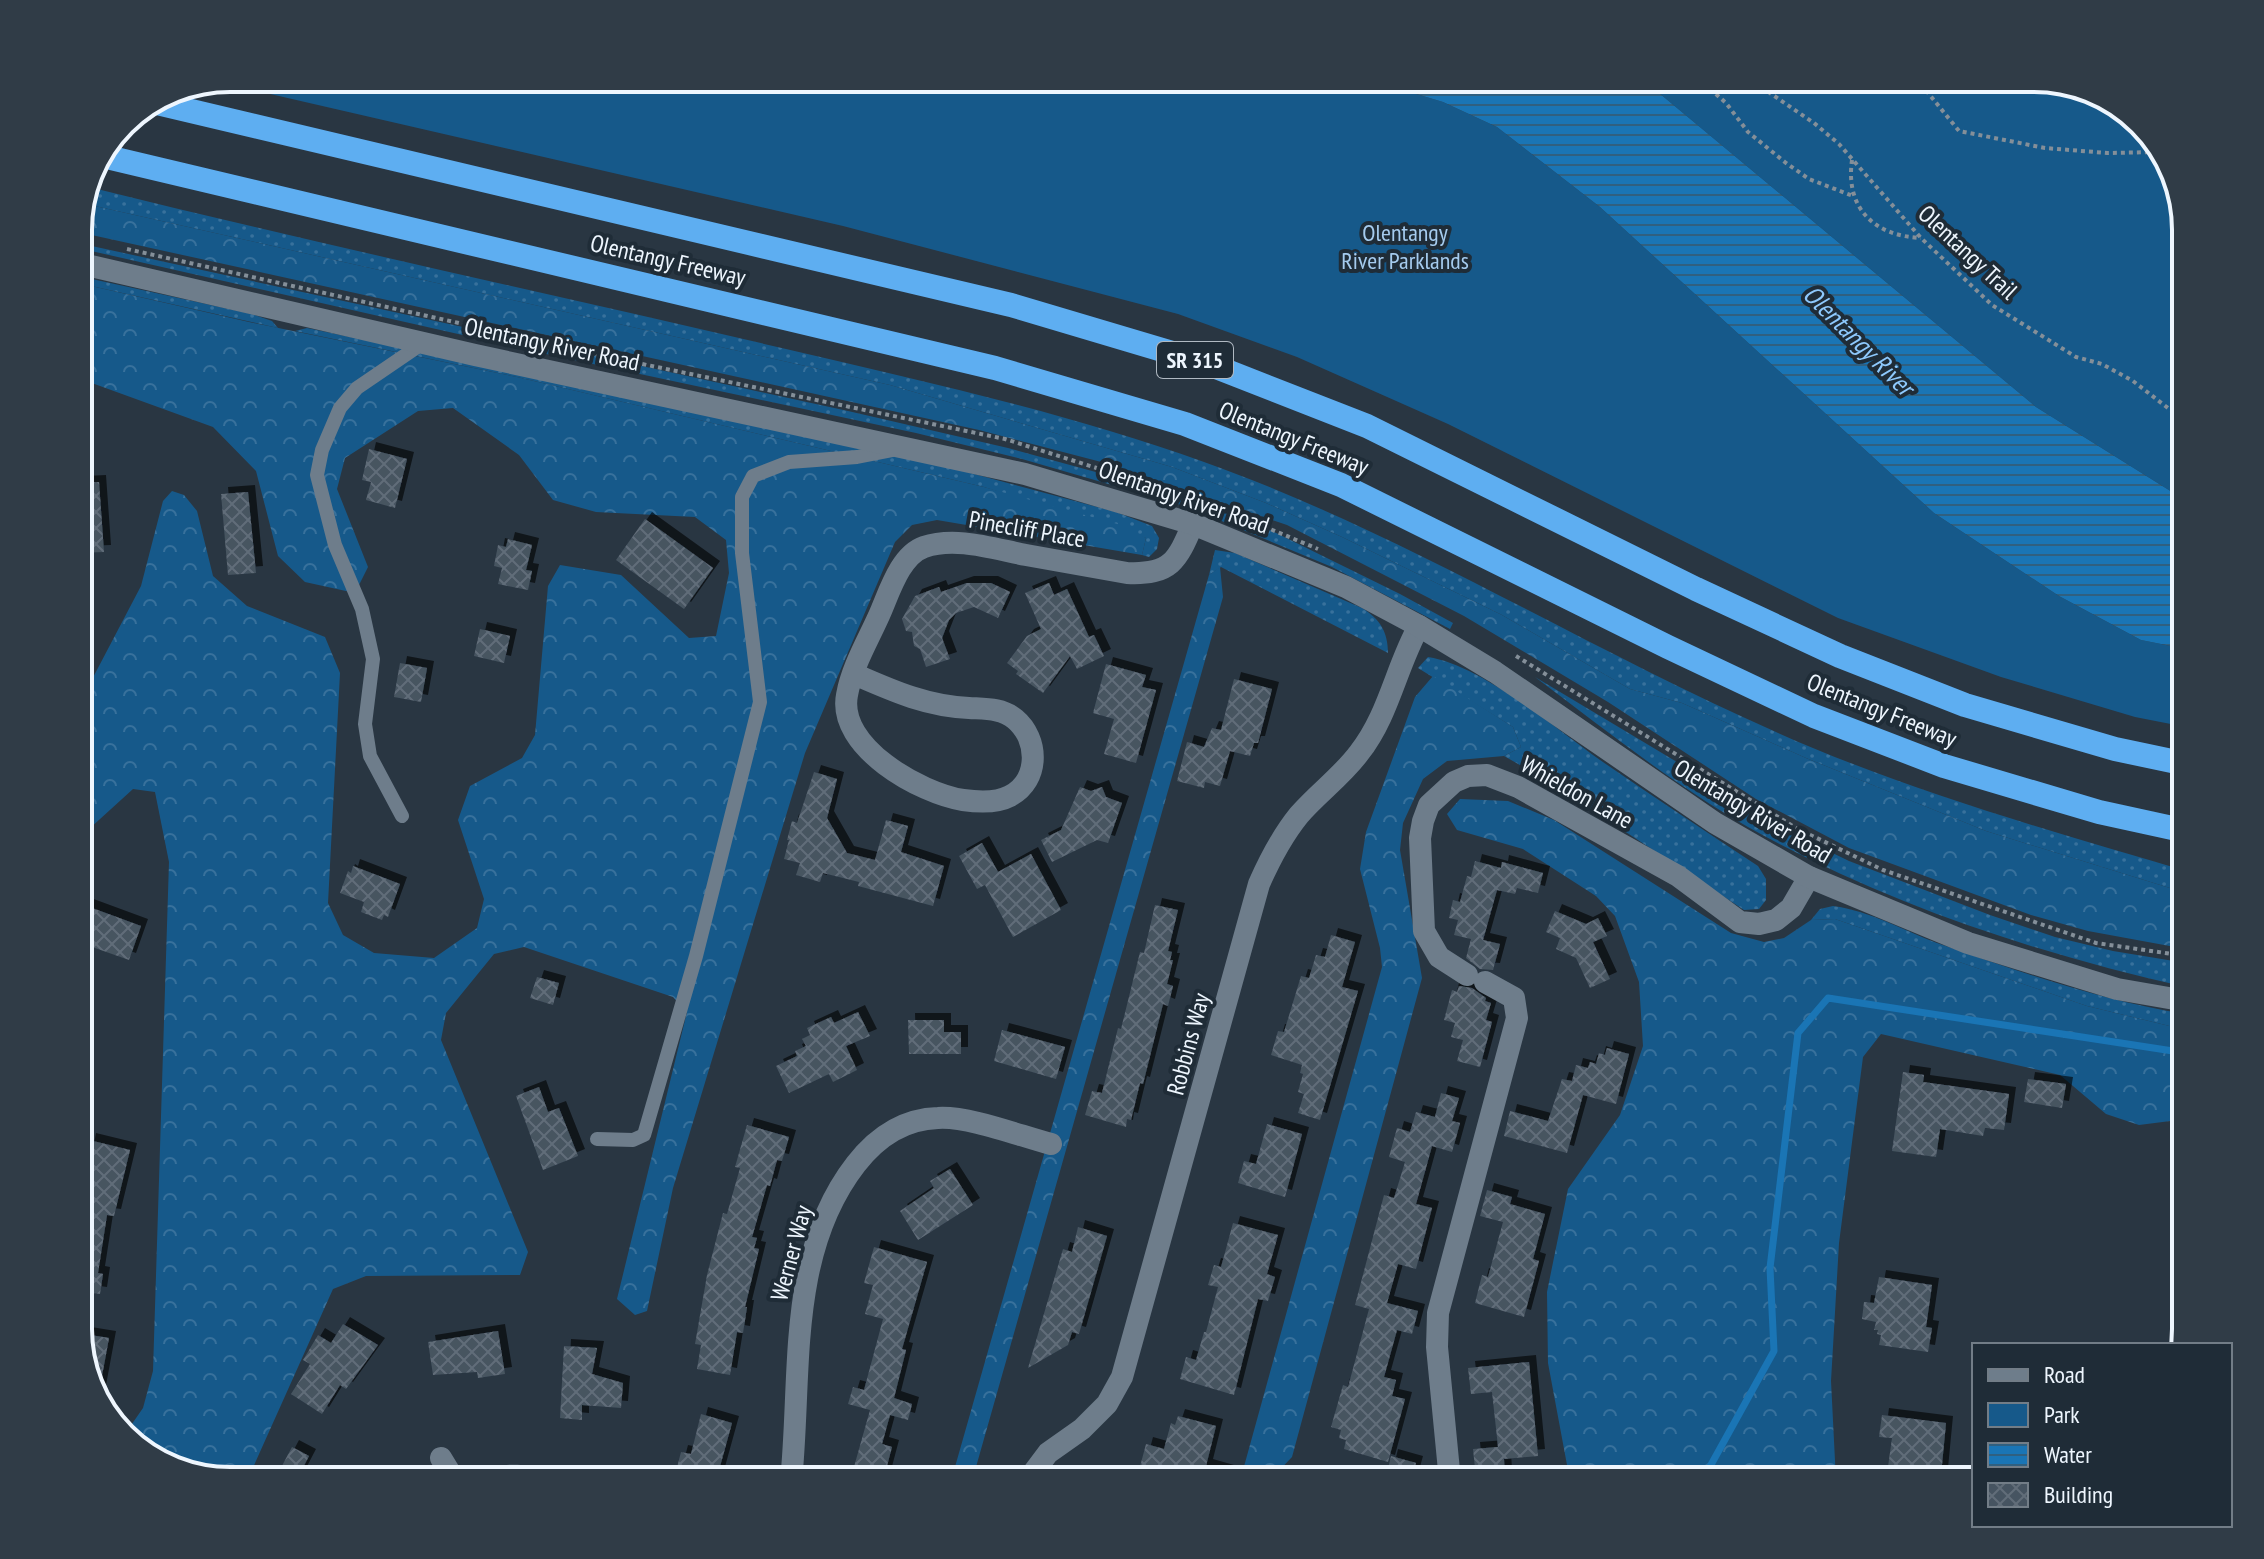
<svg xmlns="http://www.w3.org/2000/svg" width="2264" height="1559" font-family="'PT Sans Narrow',sans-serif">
<defs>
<pattern id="grass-dots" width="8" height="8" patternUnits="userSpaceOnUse" patternTransform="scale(2)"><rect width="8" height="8" fill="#16598a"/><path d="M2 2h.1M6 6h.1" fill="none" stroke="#38719c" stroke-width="1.8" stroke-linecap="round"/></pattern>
<pattern id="forest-crowns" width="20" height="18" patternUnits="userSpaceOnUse" patternTransform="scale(2)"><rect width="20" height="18" fill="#16598a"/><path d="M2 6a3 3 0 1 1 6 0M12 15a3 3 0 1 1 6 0" fill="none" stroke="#38719c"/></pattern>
<pattern id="water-rules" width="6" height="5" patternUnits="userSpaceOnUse" patternTransform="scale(2)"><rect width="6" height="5" fill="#1a75b5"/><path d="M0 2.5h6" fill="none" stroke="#306080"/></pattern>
<pattern id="building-cross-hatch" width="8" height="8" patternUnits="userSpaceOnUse" patternTransform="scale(2)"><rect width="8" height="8" fill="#465461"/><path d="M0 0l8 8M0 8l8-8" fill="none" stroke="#616d79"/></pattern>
<filter id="shadow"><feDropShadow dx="7" dy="-7" stdDeviation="0" flood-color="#0009"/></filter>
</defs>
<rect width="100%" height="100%" fill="#293642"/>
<!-- grass -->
<path fill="url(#grass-dots)" d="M93,188C323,245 555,295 786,349C926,382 1068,413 1204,462C1403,533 1583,647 1776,732C1908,791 2048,830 2186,871V893L1986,831L1806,758L1682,703L1630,689L1502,615L1342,537L1266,503L1172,467L890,385L86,204Z
M78,243L848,411L1008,448L1103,474L1185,499L1264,527L1400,594L1453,623L1450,629L1332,567L1188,507L1022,459L916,433L551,355L78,248Z
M78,276L252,314L272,321L278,328L78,283Z
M307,328L726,415L922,460L1116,512L1152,526L1159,538L1157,549L1149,557L1142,555L1146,538L984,487L517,377L295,331Z
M1215,550L1235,553L1362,608C1380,619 1388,632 1388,653L1221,567L1209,575Z
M1428,657C1481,665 1555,728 1600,760C1652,796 1705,831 1758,866L1766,879V900L1759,909L1744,910L1550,782L1504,756L1521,747L1513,727L1418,668Z
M1535,677L1707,780L1777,826L1849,861L1990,915L2055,937L2113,951L2186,963V987C2035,953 1883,903 1748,827C1673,784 1604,729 1535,677Z
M1833,906C1870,911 1903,930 1937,943C2018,971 2101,1001 2186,1014V1030L2087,1006L1835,919L1811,920L1820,909Z"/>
<!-- forest -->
<path fill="url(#forest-crowns)" d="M86,204L890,385L1172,467L1266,503L1342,537L1502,615L1630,689L1682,703L1806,758L1986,831L2186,893V949L2088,931L2031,915L1849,848L1756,799L1608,702L1464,616L1287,525L1109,464L979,430L78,232V220Z
M78,283L249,322L517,377L984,487L1121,525L1146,538L1142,555L937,520L912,525L895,542L805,753L673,1188L647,1311L635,1315L617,1299L687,1012L673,997L524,947L494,954L446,1013L441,1040L528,1252L520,1275L366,1276L333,1289L247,1481H229L145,1455L125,1434L143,1408L153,1371L169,862L155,792L133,789L78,839V699L88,687L141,586L163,501L172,491L184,495L197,511L213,576L247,606L325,637L340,673L328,903L343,935L374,953L434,958L477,928L484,899L458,820L470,786L522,758L535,735L548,586L560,565L621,575L689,638L716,636L729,573L726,540L695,517L596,512L553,500L519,455L453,408L418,411L345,458L337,489L368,567L355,593L305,582L278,556L256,471L213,427L78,378Z
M1220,567L1223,597L972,1481H951L1209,575Z
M1433,676L1513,727L1521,747L1504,756L1447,761L1423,779L1403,823L1400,850L1422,978L1292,1457L1269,1481H1240L1382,967L1380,948L1360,869L1366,832L1415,697Z
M1460,799L1508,801L1554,820L1731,933L1764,942L1784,938L1811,920L1835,919L2087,1006L2186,1030V1119L2139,1125L2106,1114L2060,1075L1881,1034L1863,1057L1839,1243L1831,1381L1836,1481H1570L1548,1363L1547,1292L1568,1189L1620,1115L1643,1046L1639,982L1615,916L1596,896L1523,849L1457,830L1447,814Z"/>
<!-- green -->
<path fill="#16598a" d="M230,78H1363L1443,102L1497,127L1600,207L1934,513L2059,596L2141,640L2186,649V727L2135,717L2001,677L1838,618L1448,424L1297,357L1178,314L843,226L214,81Z
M1641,78H2034L2119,104L2170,162L2186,229V498L2172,492L2036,407Z"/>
<!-- water -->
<path fill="url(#water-rules)" d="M1363,78H1641L2036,407L2172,492L2186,498V649L2141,640L2059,596L1934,513L1600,207L1497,127L1443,102Z"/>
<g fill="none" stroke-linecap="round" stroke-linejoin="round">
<!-- stream -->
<path stroke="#1a75b5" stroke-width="7" d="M1702,1481L1774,1351L1770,1268L1798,1033L1828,998L2186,1053"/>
</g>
<!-- building -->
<path fill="url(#building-cross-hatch)" filter="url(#shadow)" d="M369,449L407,459L395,508L366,500L371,482L362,480Z
M99,482L104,552L78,553V483Z
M248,492L256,573L228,575L221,494Z
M645,519L713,568L684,609L616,560Z
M508,539L532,545L526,570L532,571L528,590L498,584L502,568L494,566L498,545L506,547Z
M967,583H991L1010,592L998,618L974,607L956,613L949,620L942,638L950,659L926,667L920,649L914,646L912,632L906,631L902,619L915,596L939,587L941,592Z
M1049,583L1054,595L1067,589L1089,637L1094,635L1104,656L1077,669L1070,656L1043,693L1016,674L1018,671L1007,663L1027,636L1041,629L1025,593Z
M480,629L510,636L504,663L474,656Z
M400,663L427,668L421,702L394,697Z
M1106,664L1146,675L1142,687L1156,690L1136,763L1104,754L1114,719L1093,713Z
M1234,679L1272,689L1258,743H1254L1250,756L1230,751L1220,786L1205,782L1204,788L1177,781L1187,742L1204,747L1212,728L1221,730Z
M814,772L837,779L827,818L847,853L875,860L886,820L908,826L901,852L944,866L933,906L858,886L859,882L823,873L820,882L796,875L800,863L784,859L789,840H787L792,821L797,823Z
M1080,787L1091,791L1102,787L1106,797L1122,803L1108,843L1097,840L1052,862L1041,840L1061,830Z
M982,843L998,872L1031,854L1061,910L1013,937L985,885L977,889L959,856Z
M1475,861L1501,868L1502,862L1543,873L1538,893L1517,888L1515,894L1497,890L1483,940L1500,944L1493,970L1480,969L1466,958L1471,939L1454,935L1458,920L1449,918L1453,900L1460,902L1467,876L1471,877Z
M353,866L400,884L388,917L384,915L382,920L361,912L364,902L340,893L348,871L351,873Z
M84,905L141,926L129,960L78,942V920Z
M1155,905L1178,910L1168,951L1172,952L1170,960H1173L1167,984L1173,986L1168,1006L1163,1004L1143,1084L1140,1083L1131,1120L1127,1119L1126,1127L1085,1115L1092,1091L1102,1093L1118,1028L1121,1029L1140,952L1144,953Z
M1555,911L1586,924L1598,918L1607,936L1593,942L1610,979L1590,988L1576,958L1556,949L1560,938L1546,932Z
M1331,935L1355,942L1342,987L1358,991L1320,1120L1298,1113L1304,1094L1298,1092L1303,1074L1300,1073L1302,1065L1271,1055L1278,1031L1284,1032L1301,976L1309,978L1316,955L1325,957Z
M537,977L559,983L553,1005L530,998Z
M1459,986L1472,988L1486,998L1485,1001L1491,1003L1486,1020L1492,1022L1480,1067L1457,1061L1463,1040L1451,1037L1455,1023L1444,1020L1452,990L1457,992Z
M858,1012L870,1036L846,1046L857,1070L833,1082L829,1074L789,1093L776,1066L797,1056L795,1051L806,1046L802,1039L810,1035L807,1028L831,1017L834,1023Z
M908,1020H944V1032H961V1054H909Z
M1002,1030L1065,1047L1056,1079L994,1061Z
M1607,1048L1629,1054L1616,1104L1583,1095L1567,1153L1504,1136L1510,1111L1548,1121L1562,1079L1572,1081L1576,1065L1588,1068L1590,1062L1596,1064L1599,1053L1605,1055Z
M1903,1072L1924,1075L1923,1082L2009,1094L2004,1130L1985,1128L1983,1136L1940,1129L1936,1157L1892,1151Z
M2028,1079L2066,1084L2062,1108L2024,1102Z
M539,1087L548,1112L559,1108L578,1156L543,1170L516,1096Z
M1441,1093L1459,1098L1452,1121L1460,1123L1452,1152L1432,1146L1416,1204L1432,1208L1416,1269L1398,1264L1387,1303L1418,1311L1412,1334L1397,1330L1384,1377L1396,1380L1392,1396L1405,1399L1388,1462L1344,1449L1346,1440L1339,1438L1341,1430L1331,1427L1343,1385L1348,1387L1369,1309L1355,1305L1384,1195L1394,1198L1405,1162L1389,1157L1397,1128L1410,1132L1416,1112L1435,1117Z
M1267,1124L1302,1134L1285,1197L1238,1183L1244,1161L1256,1164Z
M747,1125L789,1137L782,1161L777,1160L770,1186L767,1185L752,1237L757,1238L754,1248L759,1249L745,1307H747L743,1333L737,1332L730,1375L697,1369L701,1345L695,1344L707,1275L723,1213L727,1214L740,1168L735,1167Z
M89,1140L130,1150L114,1216L107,1215L98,1273L103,1274L100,1294L78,1291V1234L89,1189L85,1188L91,1163L85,1161Z
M950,1169L973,1205L918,1240L900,1211L934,1188L930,1181Z
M1487,1190L1512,1197L1510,1204L1545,1214L1533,1259L1539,1261L1524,1317L1475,1303L1482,1275L1488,1277L1503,1222L1480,1216Z
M1233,1223L1278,1235L1267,1274L1275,1277L1268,1301L1258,1299L1234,1395L1180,1379L1186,1357L1196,1360L1204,1332H1206L1218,1287L1208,1285L1214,1265L1221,1267Z
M1078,1227L1107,1236L1079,1334L1072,1332L1068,1345L1028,1368L1063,1249L1072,1252Z
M874,1247L927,1262L902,1349L906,1350L894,1398L912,1404L908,1420L890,1415L882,1444L892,1447L883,1481H850L870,1410L848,1404L853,1387L864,1390L883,1319L865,1314L873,1285L864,1283Z
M1879,1277L1932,1285L1926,1327L1932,1328L1928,1352L1879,1345L1881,1335L1877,1334L1878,1330H1874L1876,1322L1862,1319L1864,1302L1874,1303Z
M343,1324L378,1345L346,1389L340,1385L322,1414L291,1394L310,1364L303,1360L318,1335L331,1343Z
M498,1331L505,1374L478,1378L477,1372L433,1375L428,1342Z
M78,1333L109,1338L97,1403L78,1339Z
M564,1346L597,1348L592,1374L623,1383L621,1408L582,1405V1420L560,1418Z
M1529,1362L1538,1456L1504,1459L1505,1476L1476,1478L1473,1449L1498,1447L1492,1392L1471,1394L1468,1368Z
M701,1414L732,1423L716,1481L676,1471L681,1452L691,1454Z
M1882,1415L1946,1423L1941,1475H1935L1934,1481H1886L1892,1438L1879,1437Z
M1178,1416L1216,1426L1206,1466L1241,1476L1240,1481H1166L1138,1474L1146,1444L1164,1449L1171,1423L1175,1425Z
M292,1447L309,1456L296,1481H274Z
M1391,1456L1416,1463L1411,1481H1385Z"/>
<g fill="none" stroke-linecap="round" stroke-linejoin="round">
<!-- path -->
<path stroke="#848f99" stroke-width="4" stroke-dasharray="4 4" stroke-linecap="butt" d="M1698,78L1726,103L1748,132L1786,163L1809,179L1853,196
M1748,78L1814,123L1839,144L1921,238L1992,305L2076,357L2102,364L2133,381L2186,422
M1916,78L1959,131L2045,148L2107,153L2161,152
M1852,160C1845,209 1875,236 1921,238
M127,249L647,365L1005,439L1185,496
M1227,511L1318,549
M1516,656L1796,828L1883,870L2096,943L2186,956"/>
<!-- service -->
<path stroke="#6e7d8b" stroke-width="14" d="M402,816L370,756L365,724L373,659L362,609L335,545L317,475L322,450L340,408L357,388L423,343
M597,1139L633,1140L644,1135L696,956L760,702L742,553V497L753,476L789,462L857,457L893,450"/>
<!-- minor -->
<path stroke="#6e7d8b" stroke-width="22" d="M854,674C893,691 926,706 969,708C985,709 1002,708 1015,719C1039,739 1040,780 1010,796C997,803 977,802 963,800C920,793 837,747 847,695C852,666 870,637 881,611C890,590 901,555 924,547C956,536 994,549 1026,555C1059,561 1093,567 1127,573C1171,575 1177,561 1193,524
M1467,975L1439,957L1424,931L1420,838L1423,821L1429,805L1454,782L1468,776L1487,775L1518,787L1678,876L1740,922L1759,924L1776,920L1791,908L1809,877
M441,1458L455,1481
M488,1481C508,1472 526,1476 546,1481
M791,1481C802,1375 786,1254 856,1164C877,1137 904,1119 938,1118C969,1116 1020,1136 1051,1144
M1027,1481L1048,1453L1082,1429L1107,1404L1122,1377L1259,884C1270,859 1282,836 1299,815C1318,793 1342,776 1359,753C1389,715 1396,667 1419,626
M1450,1481L1437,1347L1438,1313L1517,1018L1514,998L1485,982"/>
<!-- secondary -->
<path stroke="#6e7d8b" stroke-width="22" d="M78,263L475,355L1025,474L1193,524L1346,587L1419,626L1495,672L1715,823L1809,877L1968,943L2117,989L2186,1001"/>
<!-- motorway -->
<path stroke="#5eaef1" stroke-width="24" d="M153,102L1011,305L1206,363L1367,426L1696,589L1840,656L1965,705L2115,749L2186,764
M107,157L995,368L1185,424L1341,485L1668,647L1814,716L1944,766L2099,812L2186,831"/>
</g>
<g text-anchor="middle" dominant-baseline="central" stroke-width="8" stroke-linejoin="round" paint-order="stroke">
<!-- shield labels -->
<rect fill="#1f2c37" stroke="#b0b9c2" stroke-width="2" x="1157" y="342" width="76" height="36" rx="6"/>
<g font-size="22" font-weight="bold" fill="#eef6fe">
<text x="1195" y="360">SR 315</text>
</g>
<!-- park labels -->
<g font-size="24" fill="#a5cbee" stroke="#1f2c37">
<text x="1405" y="232">Olentangy<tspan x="1405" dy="28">River Parklands</tspan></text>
</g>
<!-- street labels -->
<g font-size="24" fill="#eef6fe" stroke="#1f2c37">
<text transform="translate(1968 252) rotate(43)">Olentangy Trail</text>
<text transform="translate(668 260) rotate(13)">Olentangy Freeway</text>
<text transform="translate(552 344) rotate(12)">Olentangy River Road</text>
<text transform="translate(1294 438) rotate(22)">Olentangy Freeway</text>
<text transform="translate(1184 497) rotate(19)">Olentangy River Road</text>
<text transform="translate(1027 529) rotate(10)">Pinecliff Place</text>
<text transform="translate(1882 710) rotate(22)">Olentangy Freeway</text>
<text transform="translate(1577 792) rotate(29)">Whieldon Lane</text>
<text transform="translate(1753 811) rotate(31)">Olentangy River Road</text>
<text transform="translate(1188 1044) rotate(-75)">Robbins Way</text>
<text transform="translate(791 1253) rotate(-75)">Werner Way</text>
</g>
<!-- water labels -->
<g font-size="26" font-style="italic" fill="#8ec9fd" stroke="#1f2c37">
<text transform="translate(1859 340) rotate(45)">Olentangy River</text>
</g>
</g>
<!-- crop -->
<path d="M0 0H2264V1559H0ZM230 92H2034A138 138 0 0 1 2172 230V1329A138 138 0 0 1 2034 1467H230A138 138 0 0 1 92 1329V230A138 138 0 0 1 230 92Z" fill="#303c47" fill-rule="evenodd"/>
<path fill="none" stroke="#eef6fe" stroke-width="4" d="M230 92H2034A138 138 0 0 1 2172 230V1329A138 138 0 0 1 2034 1467H230A138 138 0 0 1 92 1329V230A138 138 0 0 1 230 92Z"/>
<!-- legend -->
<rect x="1972" y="1343" width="260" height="184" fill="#1f2c37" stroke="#727d87" stroke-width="2"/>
<rect x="1988" y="1369" width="40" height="12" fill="#6e7d8b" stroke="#727d87" stroke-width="2"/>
<text x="2044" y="1383" font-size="24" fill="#eef6fe">Road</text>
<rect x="1988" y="1403" width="40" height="24" fill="#16598a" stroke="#727d87" stroke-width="2"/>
<text x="2044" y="1423" font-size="24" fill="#eef6fe">Park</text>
<rect x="1988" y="1443" width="40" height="24" fill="url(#water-rules)" stroke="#727d87" stroke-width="2"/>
<text x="2044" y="1463" font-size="24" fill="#eef6fe">Water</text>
<rect x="1988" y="1483" width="40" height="24" fill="url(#building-cross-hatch)" stroke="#727d87" stroke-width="2"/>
<text x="2044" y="1503" font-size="24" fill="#eef6fe">Building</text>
</svg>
